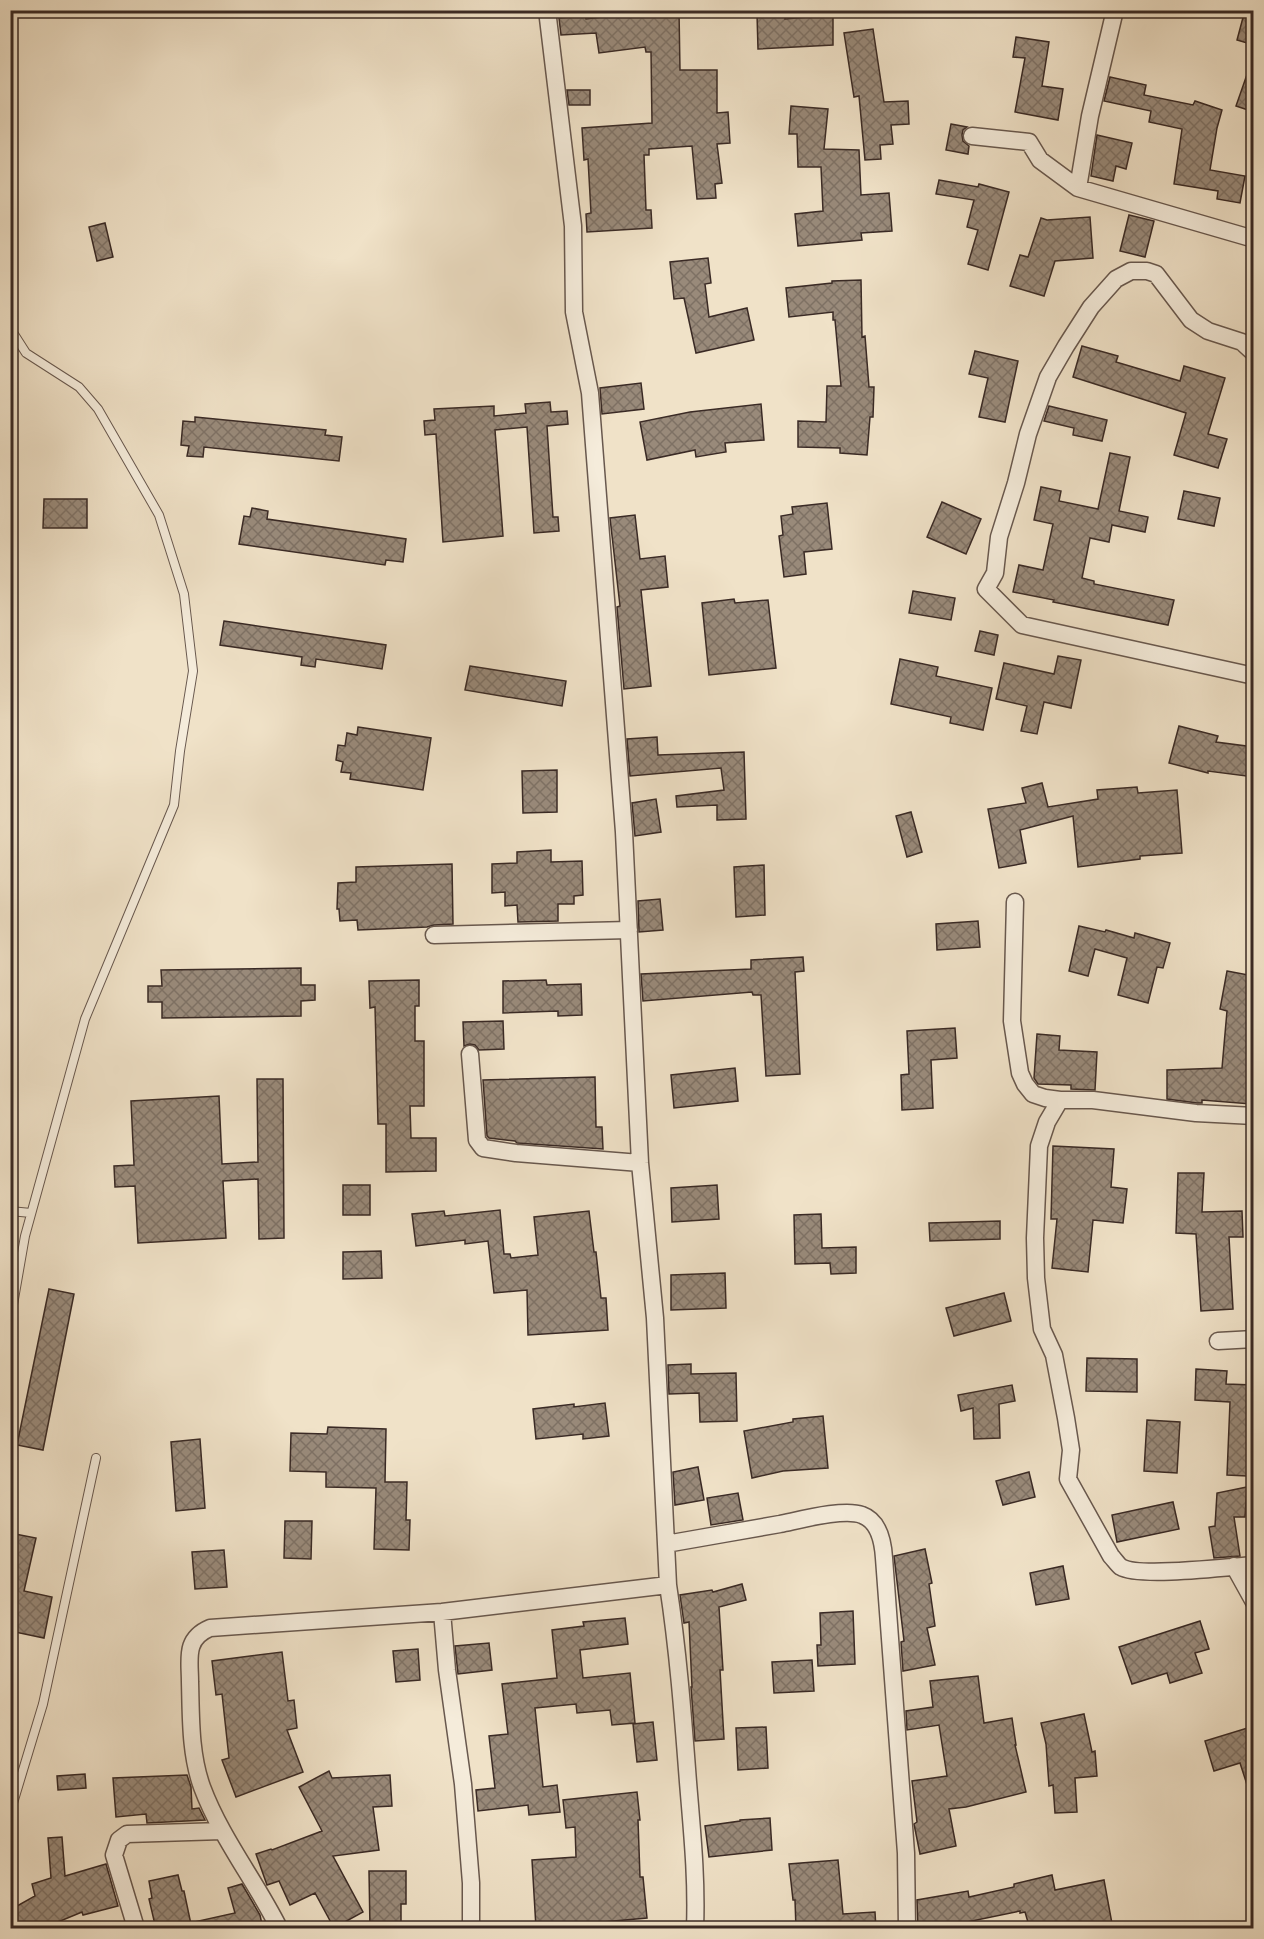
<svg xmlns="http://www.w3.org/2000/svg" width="1264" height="1939" font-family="'IM FELL Great Primer',serif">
<defs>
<pattern id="building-cross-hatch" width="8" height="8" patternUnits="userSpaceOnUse" patternTransform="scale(1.5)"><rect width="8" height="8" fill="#998a7a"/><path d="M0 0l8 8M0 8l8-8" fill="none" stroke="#7e7164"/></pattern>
</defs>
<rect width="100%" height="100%" fill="#f0e2c8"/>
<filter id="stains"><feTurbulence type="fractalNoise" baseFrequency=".00333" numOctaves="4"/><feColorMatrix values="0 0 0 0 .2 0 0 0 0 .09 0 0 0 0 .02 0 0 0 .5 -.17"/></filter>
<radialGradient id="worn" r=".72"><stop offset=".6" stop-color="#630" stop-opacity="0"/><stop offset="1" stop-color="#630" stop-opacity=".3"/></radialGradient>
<!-- building -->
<path fill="url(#building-cross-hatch)" stroke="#3a2a25" stroke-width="1.5" d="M645,10H679L680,70H717V113L728,112L730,143L717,144L722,183L715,184L716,198L697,199L692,146L649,149V155H644L646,210H651L652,228L587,232L586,214L591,213L588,159L584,160L582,128L652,123L651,52H646L645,47L599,53L596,33L561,35L559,18L585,16L586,19L645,12Z
M1245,10H1254V45L1237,40Z
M785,13V19L833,15V45L758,49L757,14Z
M873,29L884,102L908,101L909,124L891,125L893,144L880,145L881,159L865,160L859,96L854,97L844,33Z
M1016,37L1049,42L1042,86L1063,89L1058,120L1015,112L1025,58L1013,57Z
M1251,63H1254V112L1236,106Z
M1110,77L1146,85L1144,95L1193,105L1195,101L1222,110L1217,128L1210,170L1245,176L1240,203L1217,199L1218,191L1174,184L1182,129L1149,122L1151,111L1104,101Z
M567,90H590V105H569Z
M791,106L828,109L824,149L859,150L861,195L889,193L892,231L861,233L862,240L798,246L795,214L823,211L821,167H798L797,134H789Z
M951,124L967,127L963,130L962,135L963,141L969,146L968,154L946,150Z
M1097,135L1132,143L1126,169L1116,166L1113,181L1091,176Z
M939,180L978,187L979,184L1009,192L988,270L968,264L978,230L967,227L974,200L936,194Z
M1129,215L1154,221L1145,257L1120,251Z
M1090,217L1093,258L1055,261L1044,296L1010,286L1020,255L1028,257L1041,218L1047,220Z
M105,223L113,257L97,261L89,227Z
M708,258L711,283L705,284L709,317L747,308L754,340L696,353L684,298L674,299L670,262Z
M861,280L862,337L865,336L869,387H874L873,417H870L867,455L840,453V448L798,447V421L826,422L827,386H841L835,320H833V312L789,317L786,288L832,283V281Z
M1082,346L1118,356L1116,362L1180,381L1184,366L1225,378L1208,434L1227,439L1218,468L1174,455L1186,413L1073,377Z
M975,351L1018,361L1005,422L979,417L988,378L969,374Z
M641,383L644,409L602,414L600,388Z
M550,402L551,412L567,411L568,424L547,426L553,517H558L559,531L534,533L527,427L495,430L503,536L443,542L436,434L425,435L424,421L435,420L434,409L494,406V416L526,413L525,404Z
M761,404L764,440L725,443L726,452L696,457L695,450L647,460L640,422L690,412Z
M1049,406L1107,420L1102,441L1073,435L1074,428L1044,421Z
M195,417L326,430L325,435L342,437L339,461L204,447L203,457L187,456L189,446L181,445L183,421L195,422Z
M1110,453L1130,457L1119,511L1148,517L1145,532L1112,525L1109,542L1090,538L1082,578L1094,581V584L1174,600L1168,625L1053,602L1054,600L1013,592L1019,565L1043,570L1053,524L1034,520L1041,487L1061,491L1059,501L1098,509Z
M1184,491L1220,498L1214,526L1178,519Z
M44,499H87V528H43Z
M942,502L981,519L966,554L927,537Z
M827,503L832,549L804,552L806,574L784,577L779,536L783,535L781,516L793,514L792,507Z
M252,508L268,511L267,519L406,539L403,562L386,560L385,565L239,544L244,516L250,517Z
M635,515L640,559L665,556L668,587L641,590L651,686L624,689L617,607L620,606L610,518Z
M913,591L955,598L951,620L909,613Z
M734,599L735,603L768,600L776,668L709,675L702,603Z
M224,621L386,645L382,669L316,659L315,667L301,665L302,657L220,645Z
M980,631L998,635L994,655L975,651Z
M1058,656L1081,660L1071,708L1044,702L1037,734L1021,731L1027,706L996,699L1004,663L1054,674Z
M900,659L938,667L936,676L992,688L983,730L950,723L951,717L891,704Z
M470,666L566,681L562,706L465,690Z
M1179,726L1218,736L1216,742L1254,747V777L1208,771V773L1169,763Z
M358,727L431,738L423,790L350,779L351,773L341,772L343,762L336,760L338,745L345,746L347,733L357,735Z
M657,737L658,755L744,752L746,819L717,820V805L677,807L676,796L724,790L721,768L630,776L627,739Z
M557,770V812L523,813L522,771Z
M1042,783L1048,807L1098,799L1097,790L1137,787L1138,793L1177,790L1182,853L1140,856V859L1078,867L1073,816L1020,830L1026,863L999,868L988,809L1026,803L1022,788Z
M656,799L661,832L635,836L632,803Z
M911,812L922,852L907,857L896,816Z
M551,850V862L582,861L583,895L574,896V904H558V921L518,922L517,905L505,906V892L492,893V864L517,863V852Z
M452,864L453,924L434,925L427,927L358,930L357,920L340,921L339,909H337L338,883L356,882V867Z
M764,865L765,915L736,917L734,867Z
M660,899L663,930L639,932L638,901Z
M978,921L980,947L937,950L936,924Z
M1079,926L1105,932L1106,930L1134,938L1135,933L1170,943L1163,968L1157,967L1148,1003L1118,995L1127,958L1095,949L1088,976L1069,971Z
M803,957L804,971L795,972L800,1074L766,1076L761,995H753L752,992L643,1001L641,974L751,969V960Z
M301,968V985H315V1000L301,1001V1016L162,1018V1002H148V986H162L161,970Z
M1227,971L1254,976V1011L1249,1037H1254V1077L1251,1104L1202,1100V1103H1197L1167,1099V1070L1222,1068L1227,1011L1220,1009Z
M419,980V1006H415V1041H424V1106H410L411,1138H436V1171L386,1172V1124H378L375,1007L370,1008L369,981Z
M546,980L547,985L581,984L582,1015L558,1016V1011L503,1013V981Z
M503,1021L504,1049L479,1050L475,1045L470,1044L464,1046L463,1022Z
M955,1028L957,1058L931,1060L933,1108L902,1110L901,1075L909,1074L907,1031Z
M1037,1034L1060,1036L1059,1050L1097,1052L1095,1090L1071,1089V1085L1038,1084L1034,1078Z
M735,1068L738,1101L674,1108L671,1075Z
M595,1077L596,1127H602L603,1149L517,1143L515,1141L489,1138L487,1136L483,1080Z
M257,1079H283L284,1238L259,1239L258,1179L223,1181L226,1238L138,1243L135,1186L115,1187L114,1166L134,1165L131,1101L219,1096L222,1164L258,1162Z
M1053,1146L1114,1149L1111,1187L1127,1189L1123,1223L1093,1220L1088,1272L1052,1268L1057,1219H1051Z
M1178,1173H1204L1202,1212L1242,1211L1243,1237H1229L1233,1309L1201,1311L1196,1234L1176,1233Z
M343,1185H370V1215H343Z
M717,1185L719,1219L672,1222L671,1188Z
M500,1210L504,1254H510L511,1258L538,1255L534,1217L589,1211L594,1252H596L601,1298H606L608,1330L528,1335L527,1290L494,1293L488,1241L465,1244V1240L416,1246L412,1214L444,1211L445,1216Z
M821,1214L822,1248L856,1247V1273L831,1274L830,1263L795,1264L794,1215Z
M1000,1221V1239L930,1241L929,1223Z
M381,1251L382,1278L343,1279V1252Z
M725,1273L726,1308L671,1310V1275Z
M49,1289L74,1294L43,1450L17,1445Z
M1004,1293L1011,1321L954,1336L946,1308Z
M1087,1358L1137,1359V1392L1086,1391Z
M691,1364V1374L736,1373L737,1421L700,1422L699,1393L669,1394L668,1365Z
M1196,1369L1227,1371L1226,1384L1254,1385V1452H1248L1247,1476L1227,1475L1230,1402L1195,1400Z
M1012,1385L1015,1401L999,1404L1000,1438L974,1439L973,1408L961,1411L958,1395Z
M605,1403L609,1436L583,1439V1434L536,1439L533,1409L574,1404V1407Z
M823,1416L828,1468L783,1471L752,1478L744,1431L793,1422V1419Z
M1147,1420L1180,1422L1177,1473L1144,1471Z
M328,1427L386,1429L385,1482H407L406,1520H410L409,1550L374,1549L376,1488L326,1487V1472L290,1471L291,1433L327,1434Z
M200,1439L205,1508L176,1511L171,1442Z
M698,1467L704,1500L675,1505L673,1472Z
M1029,1472L1035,1497L1003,1505L996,1481Z
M1247,1487L1245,1517H1234L1240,1556L1214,1558L1209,1527L1215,1526L1217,1493Z
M738,1493L743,1520L711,1525L707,1498Z
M1173,1502L1179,1529L1117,1542L1112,1515Z
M285,1521H312L311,1559L284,1558Z
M10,1533L36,1538L24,1591L52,1597L44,1638L10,1631Z
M925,1549L932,1583L929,1584L935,1626L927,1628L935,1665L903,1671L901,1642L904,1641L894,1556Z
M224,1550L227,1587L195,1589L192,1552Z
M1063,1566L1069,1599L1036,1605L1030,1573Z
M742,1584L746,1600L719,1607L723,1670H720L724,1739L695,1741L691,1687H692L689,1622L684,1623L680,1595L712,1590L713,1592Z
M853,1611L855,1664L818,1666L817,1645H821L820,1613Z
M625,1618L628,1644L580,1650L583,1678L630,1673L635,1723L612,1725L610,1710L577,1713L576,1704L535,1708L543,1787L557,1785L560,1812L529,1815L528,1805L478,1811L476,1790L495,1788L489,1736L508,1734L502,1684L557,1678L552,1630L584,1626L583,1622Z
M1200,1621L1209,1649L1195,1653L1202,1673L1170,1683L1167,1673L1132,1684L1119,1647Z
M489,1643L492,1670L458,1674L455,1646Z
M418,1649L420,1680L396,1682L393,1651Z
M282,1652L288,1701L294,1700L297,1728L287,1730L303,1772L236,1797L222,1760L229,1758L222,1694L216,1695L212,1661Z
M812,1660L814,1691L774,1693L772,1662Z
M978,1676L984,1723L1012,1718L1016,1745H1015L1026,1792L966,1807L949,1809L956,1846L920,1854L914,1824L917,1822L912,1781L947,1776L939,1725L907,1730L906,1711L933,1707L930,1681Z
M1084,1714L1092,1752L1095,1751L1097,1776L1075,1778L1077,1812L1055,1813L1053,1785L1049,1786L1046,1744L1041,1723Z
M653,1722L657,1760L637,1762L633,1724Z
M1254,1726V1793L1250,1794L1240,1763L1214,1771L1205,1741Z
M766,1727L768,1768L738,1770L736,1728Z
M329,1771L332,1778L390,1775L392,1806L373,1807L379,1850L333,1856L363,1912L334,1928L315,1893L290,1905L279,1881L267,1885L256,1854L271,1849L272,1850L322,1831L299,1787Z
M85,1774L86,1788L58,1790L57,1776Z
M187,1775L191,1787L192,1809L199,1808L205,1820L147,1823L146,1814L116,1817L113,1778Z
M637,1792L640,1820H638L640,1877H643L647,1918L536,1928L532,1860L576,1857L575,1827L566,1828L563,1800Z
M770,1818L772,1850L709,1857L705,1826L740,1821V1820Z
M62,1837L65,1876L106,1864L118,1906L83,1915L82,1912L41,1929H10V1910L35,1896L32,1884L51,1878L48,1838Z
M838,1860L843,1914L875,1912L876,1929H796L795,1900H793L789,1864Z
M369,1871H406V1904H401V1929H370Z
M178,1875L182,1891H184L192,1929H156L149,1899L152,1898L149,1881Z
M1052,1875L1055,1890L1104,1880L1113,1929H1030L1025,1912L1020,1913V1911L933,1929H918L917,1900L968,1891L969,1897L1014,1887V1884Z
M242,1884L260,1915L263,1929H195L194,1922L235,1913L228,1888Z"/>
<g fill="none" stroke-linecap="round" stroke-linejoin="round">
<defs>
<path id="service" d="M10,27L13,10
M10,328L26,353L79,387L98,409L159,515L184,594L193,671L180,751L174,805L85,1019L25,1236L10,1322
M10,1211L31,1213
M10,1813L43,1704L96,1458"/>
<path id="minor" d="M547,10L573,226L574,312L590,393L624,832L640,1163L655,1318L668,1585C678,1650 683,1716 688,1782C692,1831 697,1879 695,1928
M972,136L1029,142L1040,160L1078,188L1254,239
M1078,188L1090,116L1115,10
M1254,353L1242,342L1208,331L1191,320L1156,274L1147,271H1131L1116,279L1091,307L1066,346L1048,377L1028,434L1016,483L999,537L995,573L986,589L1022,625L1254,676
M1015,902L1012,1021L1020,1073L1025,1084L1033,1094L1045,1098L1060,1100H1093L1196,1113L1254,1116
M434,935L629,930
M470,1054L477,1140L483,1148L516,1153L640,1163
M1060,1100L1047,1122L1039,1146L1035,1238L1036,1278L1042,1329L1054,1355L1066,1418L1071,1450L1068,1479L1111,1556C1114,1559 1118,1565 1121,1567C1139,1578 1228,1567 1254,1565
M1218,1341L1254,1339
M666,1544C704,1537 742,1531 780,1524C800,1520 844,1508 862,1515C879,1521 883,1542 884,1558L906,1853L907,1928
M1234,1566L1254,1602
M442,1612L447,1670L463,1784L471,1883V1928
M136,1928L114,1855L119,1840L127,1834L222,1831
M279,1928C255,1880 221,1838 202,1787C190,1754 191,1717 190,1682C190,1659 184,1639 210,1628L442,1612L668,1585"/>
</defs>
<!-- service casing -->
<use href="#service" stroke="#68584e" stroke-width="10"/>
<!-- minor casing -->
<use href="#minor" stroke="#68584e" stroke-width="19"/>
<!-- service -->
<use href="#service" stroke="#f5ecdb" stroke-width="8"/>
<!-- minor -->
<use href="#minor" stroke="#f5ecdb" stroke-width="16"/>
</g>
<!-- margin -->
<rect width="1264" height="1939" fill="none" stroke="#f0e2c8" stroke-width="36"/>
<rect x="12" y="12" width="1240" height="1915" fill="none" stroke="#3a2a25" stroke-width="3"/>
<rect x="18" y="18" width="1228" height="1903" fill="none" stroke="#3a2a25" stroke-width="1.5"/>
<rect width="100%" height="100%" filter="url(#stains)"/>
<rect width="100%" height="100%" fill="url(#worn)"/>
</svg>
